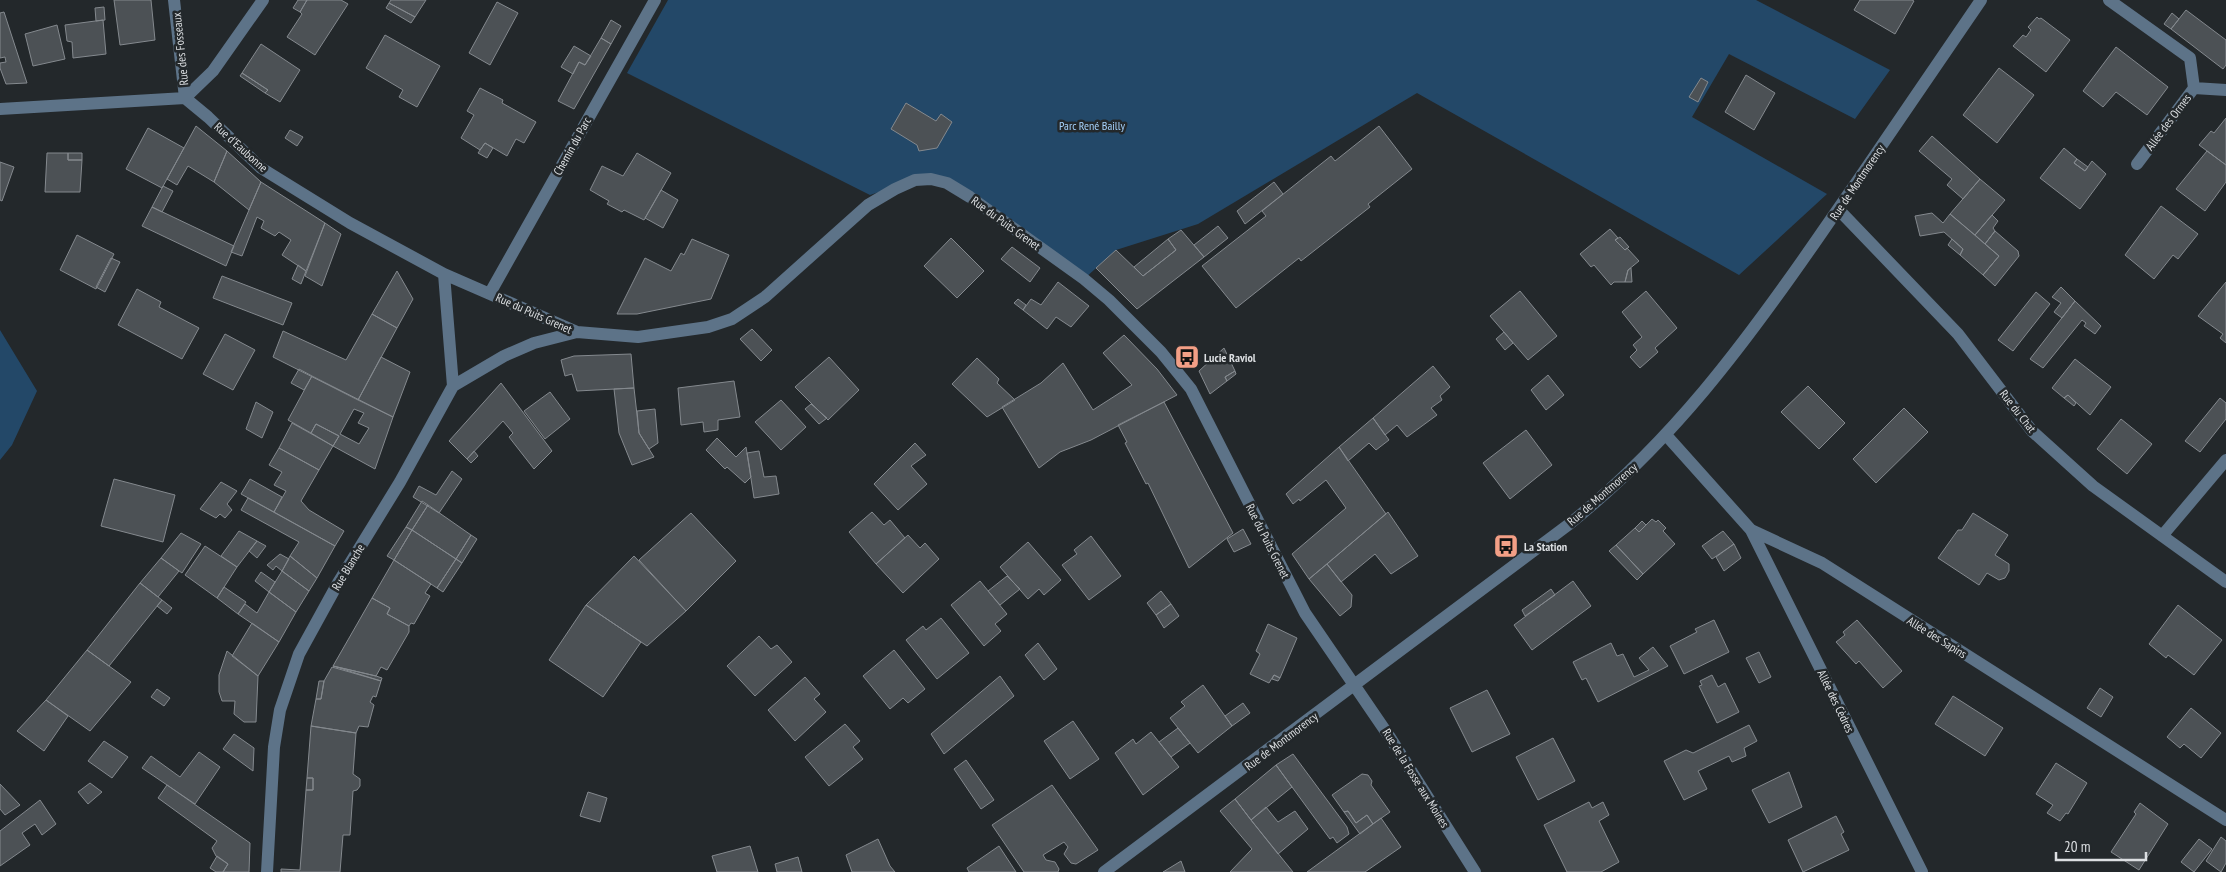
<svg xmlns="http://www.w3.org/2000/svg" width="2226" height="872" font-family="'PT Sans Narrow',sans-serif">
<rect width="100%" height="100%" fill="#23282b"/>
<!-- green -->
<path fill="#234868" d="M668,0H1756L1890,70L1855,119L1729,54L1692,117L1827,194L1739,275L1417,93L1198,224L1116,250L1084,279L967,191L915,180L870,195L627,73Z
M0,330L37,391L12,445L0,460Z"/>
<!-- building -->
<path fill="#4c5155" stroke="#84898e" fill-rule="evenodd" d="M114,0H151L155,40L120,45Z
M298,0H307L300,12L293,8Z
M307,0H341L348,4L315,55L287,37L302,14L300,12Z
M391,0H426L415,17L389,3Z
M1860,0H1912L1914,1L1895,34L1854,10Z
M497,2L518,13L490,65L469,53Z
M389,3L415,17L411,23L386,8Z
M104,7L105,20L96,21L95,8Z
M2186,10L2226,40V65L2223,69L2171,29Z
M4,12L27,83L6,84L0,68V63L6,62L5,57L0,58V13Z
M2172,13L2179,19L2171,29L2164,24Z
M2037,17L2039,19L2041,18L2070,40L2046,72L2013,46L2023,35L2026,37L2031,30L2028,27Z
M103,20L106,54L73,58L72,42L67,41L65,25Z
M611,20L621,26L611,44L601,38Z
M57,25L65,59L33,66L25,34Z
M385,35L440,66L417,107L399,97L403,90L366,68Z
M601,38L611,44L574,109L558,101L579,62L585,65Z
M261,44L300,70L280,102L265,93L268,90L242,73Z
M574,46L591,56L585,65L579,62L573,74L561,67Z
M2116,47L2168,87L2147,115L2116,92L2103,107L2083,91Z
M1999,68L2034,95L1997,143L1963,115Z
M242,73L268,90L265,93L240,76Z
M1746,75L1775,93L1754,130L1725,112Z
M1701,78L1708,82L1698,102L1689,97Z
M480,88L503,100L502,103L536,122L524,143L516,139L507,156L485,143L480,150L461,138L474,115L467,111Z
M906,103L936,121L941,114L952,122L937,148L919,151L917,145L891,129Z
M2226,118V165L2199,145L2211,131L2214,133Z
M196,126L227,151L214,182L188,166L177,185L167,179Z
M1379,126L1412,169L1368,204L1370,207L1301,261L1299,258L1236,308L1202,266L1266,216L1262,211L1331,156L1335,161Z
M148,128L184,148L162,188L126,169Z
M290,130L303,137L297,146L285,138Z
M1932,136L1980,179L1963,199L1947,185L1952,179L1919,151Z
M485,143L493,148L487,158L478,153Z
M2064,148L2077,159L2074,163L2085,171L2092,161L2106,174L2080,209L2040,178Z
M227,151L261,182L249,210L214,182Z
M2207,151L2226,165V182L2205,211L2176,189Z
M47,153H68V160H82L80,192H45Z
M68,153H82V160H68Z
M637,153L671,173L644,220L624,210L622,212L607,204L609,201L590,190L602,166L623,176Z
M2077,159L2088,167L2085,171L2074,163Z
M0,162L14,167L2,201L0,200Z
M1980,179L2005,200L1975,235L1950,214Z
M261,182L325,223L306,271L282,255L291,240L279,232L275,236L261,228L264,221L257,217L242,256L231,252Z
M1274,182L1283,194L1245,224L1237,211Z
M163,186L173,191L162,212L152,207Z
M661,190L678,200L663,228L645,218Z
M2161,206L2198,234L2178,259L2173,255L2154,279L2125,255Z
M152,207L234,246L226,266L142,226Z
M1932,213L1943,223L1950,214L1999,256L1983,275L1960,255L1963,249L1944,232L1920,236L1915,216Z
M1992,215L1998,221L1993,228L1995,231L1985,244L1975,235Z
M325,223L341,234L322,286L305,276Z
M1218,226L1228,238L1204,257L1194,245Z
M1610,229L1618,238L1615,240L1625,250L1627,248L1639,261L1628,270L1625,282H1614L1611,285L1594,265L1591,267L1580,254Z
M1181,230L1204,257L1137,309L1096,268L1116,250L1143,276L1176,250L1168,239Z
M1995,231L2018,251L2019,256L1995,286L1983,275L1999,256L1985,244Z
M77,235L114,254L96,289L60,270Z
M1620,237L1629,247L1625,250L1615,240Z
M951,238L984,271L957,298L924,266Z
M692,239L729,255L711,299L637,314H617L645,258L671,271L681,253L684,255Z
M1168,239L1176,250L1143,276L1134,267Z
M1952,239L1963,249L1960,255L1948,245Z
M1012,247L1040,268L1030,282L1001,259Z
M111,258L120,262L105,292L96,287Z
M298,265L306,271L301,284L292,279Z
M1631,268L1632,282H1625L1628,270Z
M397,271L413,299L397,328L372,314Z
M222,276L292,303L283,325L213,298Z
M1058,282L1089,306L1071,327L1056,317L1047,329L1023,310L1031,299L1041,305Z
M2226,282V343L2220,338L2223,334L2198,316Z
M2061,287L2075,301L2062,318L2054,312L2061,303L2052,297Z
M137,289L161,302L159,307L199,328L182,359L118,325Z
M1520,291L1557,336L1528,360L1490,316Z
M1646,291L1677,328L1655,348L1658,352L1640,368L1630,357L1637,350L1633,345L1642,337L1622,312Z
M2036,292L2050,304L2013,351L1998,340Z
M1018,299L1026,305L1023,310L1014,303Z
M2075,301L2101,326L2095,334L2084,326L2086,323L2082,320L2043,368L2030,359Z
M372,314L397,328L358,400L273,357L283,331L346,360Z
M752,329L772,350L761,361L740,339Z
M1504,332L1513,343L1505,350L1496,339Z
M225,334L255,350L233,390L203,374Z
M1124,335L1157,369L1177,395L1091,440L1060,452L1039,468L1002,407L1041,383L1063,363L1093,410L1132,385L1103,353Z
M1224,348L1235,371L1225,377L1227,381L1210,394L1199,371Z
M631,354L634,388L577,391L572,374L565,376L561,360L574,356Z
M381,357L410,372L393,417L358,400Z
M829,357L859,390L828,420L795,387Z
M977,358L999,379L997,383L1015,400L987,417L952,384Z
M2075,359L2111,387L2090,415L2068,395L2064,398L2052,388Z
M1433,366L1450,387L1440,396L1442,400L1431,408L1437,415L1407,437L1397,425L1385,435L1373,418Z
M299,369L312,376L304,390L291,383Z
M1235,371L1236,374L1227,381L1225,377Z
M1548,375L1564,395L1546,410L1531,390Z
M312,376L393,417L375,469L333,446L339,436L316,424L311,433L288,420ZM354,409L364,413L358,423L369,428L359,444L340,434Z
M734,381L740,417L718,420V430L704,432L703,422L681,425L678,388Z
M501,383L552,451L534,469L509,437L513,433L503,421L467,459L449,441Z
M1808,386L1845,423L1819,449L1781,412Z
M634,388L639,433L654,457L632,465L619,433L614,389Z
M550,392L570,419L545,439L524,411Z
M2068,395L2076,403L2074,406L2064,398Z
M2220,398L2226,403V419L2200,452L2185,441Z
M781,400L806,427L781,450L755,422Z
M256,402L273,412L262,438L246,429Z
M1164,402L1233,533L1189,568L1148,483L1146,484L1125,443L1127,442L1118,425Z
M811,404L827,418L819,424L805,409Z
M1904,408L1928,432L1876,483L1853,459Z
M655,409L658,443L649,449L639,433L637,411Z
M1373,418L1389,440L1376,450L1369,443L1348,461L1339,447Z
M2121,419L2152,444L2127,474L2097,449Z
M292,423L333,446L319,470L279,448Z
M316,424L339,436L333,446L311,433Z
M1526,430L1552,465L1510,499L1483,463Z
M717,438L736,457L746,447L751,477L745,483L727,467L725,469L706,450Z
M915,443L926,455L911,466L927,484L898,510L874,484Z
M1339,447L1386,514L1309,579L1292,554L1346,508L1326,480L1300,501L1299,499L1293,504L1286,494Z
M279,448L319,470L301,501L309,510L344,531L335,546L274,512L286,491L274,485L282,472L269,465Z
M474,451L478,456L471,463L467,459Z
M759,451L764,477L776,476L779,494L754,498L747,453Z
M452,471L462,479L439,513L413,497L419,486L436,495Z
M114,479L175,495L163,542L101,526Z
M250,479L282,497L274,512L241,494Z
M221,482L237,491L227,504L232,510L225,518L220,514L216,518L200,509Z
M248,498L335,546L317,578L290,556L299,542L241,510Z
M422,501L428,505L412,530L406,527Z
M428,505L471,535L456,559L412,530Z
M872,512L884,525L890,520L905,538L876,564L849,532Z
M1388,512L1418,556L1391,574L1375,554L1341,582L1327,564Z
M691,513L736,561L686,611L639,560Z
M1973,513L2008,535L1995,555L2009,564V571L2005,578L1999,580L1987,573L1979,585L1938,558L1958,530H1962Z
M1652,519L1656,522L1658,520L1666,528L1663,531L1675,544L1643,574L1616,545L1635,528L1639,532Z
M1642,521L1646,525L1639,532L1635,528Z
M406,527L412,530L394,560L387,556Z
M1243,529L1251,544L1234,552L1227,539Z
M412,530L456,559L437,588L394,560Z
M239,531L257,541L237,567L221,556Z
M1723,531L1734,544L1712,559L1702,546Z
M181,533L201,544L182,573L161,558Z
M471,535L477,539L462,563L456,559Z
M908,535L920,548L925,543L939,559L903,593L876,564Z
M1091,536L1121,576L1089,600L1062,565L1077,554L1074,550Z
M257,541L266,546L257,558L249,551Z
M1028,542L1061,580L1044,595L1039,589L1028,599L1000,567Z
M1734,544L1741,558L1724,571L1716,557Z
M1616,545L1643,574L1637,580L1609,551Z
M205,546L237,567L217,598L185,575Z
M280,554L289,559L282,571L276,566L273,570L267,565Z
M290,556L317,578L309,591L282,571Z
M634,556L686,611L647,646L586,605Z
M161,558L179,571L158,597L140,583Z
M456,559L462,563L443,592L437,588Z
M394,560L431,584L425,593L430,596L414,624L411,623L409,626L387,614L390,608L372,598Z
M1327,564L1352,595L1351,607L1340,616L1309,579Z
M282,571L309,591L296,612L269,592Z
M261,572L275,582L269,592L255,581Z
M1007,576L1020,589L1000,605L988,591Z
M980,581L1007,614L995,624L1001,631L984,646L951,605Z
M1573,581L1591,606L1532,650L1514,625Z
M140,583L162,600L109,666L87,650Z
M224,587L246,602L238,614L217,598Z
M1551,589L1555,595L1525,616L1522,610Z
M1161,591L1171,604L1156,615L1147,603Z
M269,592L296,612L279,642L238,614L245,604L257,613Z
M372,598L390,608L387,614L409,626V632L387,670L381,667L376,676L333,666Z
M162,600L172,608L167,614L157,606Z
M1171,604L1179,616L1164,628L1156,615Z
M586,605L641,642L603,697L549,660Z
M2178,605L2222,640L2194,675L2168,655L2166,658L2149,644Z
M941,618L969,653L937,679L906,640L923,626L926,630Z
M1714,620L1729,652L1684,674L1670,646L1697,632L1695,629Z
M1857,620L1902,671L1883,688L1859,661L1856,664L1836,642L1845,635L1843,632Z
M252,623L279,642L258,676L232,656Z
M1268,624L1297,638L1280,678L1274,675L1269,683L1250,674L1260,654L1256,651Z
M759,636L771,649L777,645L792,662L755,696L727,666Z
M1038,643L1057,669L1044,680L1025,655Z
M1611,643L1617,656L1623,654L1634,677L1649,670L1639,658L1653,647L1668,666L1598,702L1586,678L1582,680L1573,662Z
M87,650L131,682L90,731L46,700Z
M894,650L925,689L908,703L903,698L890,709L863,676Z
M227,651L258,676L256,722H244L234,714L235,701H222L219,692V675Z
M1759,652L1771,677L1759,683L1746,658Z
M333,666L376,676L382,678L381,681Z
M332,667L381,681L376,697L373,696L370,702L374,705L368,727L359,726L356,733L311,726L316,699H321L324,681Z
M1274,675L1280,678L1278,681L1272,679Z
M1712,675L1718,687L1725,683L1739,712L1717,723L1699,686L1702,685L1700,681Z
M1000,676L1014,696L944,754L931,734Z
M805,677L820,694L814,699L826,712L795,741L768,710Z
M319,681H324L321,699H316Z
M1203,685L1232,726L1198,753L1170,718L1185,706L1181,702Z
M2100,688L2113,697L2101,717L2087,708Z
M157,689L170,698L164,706L151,697Z
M1487,690L1510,734L1472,752L1450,708Z
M1953,696L2003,728L1985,756L1935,724Z
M46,700L68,716L44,751L17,731Z
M1243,703L1250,713L1232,726L1225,716Z
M2191,708L2221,733L2201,758L2184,744L2180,748L2167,737Z
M1073,721L1099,759L1070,779L1044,741Z
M845,724L860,741L853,747L863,759L829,786L805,757Z
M1749,725L1757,741L1744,748L1746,756L1732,762L1729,756L1698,771L1707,789L1684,800L1664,761L1686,750L1693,753Z
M311,726L356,733L353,774L360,779V786L357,790L353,791L350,835H343L340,872H281V869L300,870L306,790H313V778H307Z
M1178,728L1190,743L1171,757L1159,742Z
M1151,732L1179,767L1143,795L1115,753L1133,739L1136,744Z
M234,734L254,748L253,771L223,749Z
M1553,738L1575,781L1538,800L1516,757Z
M104,741L128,757L112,778L88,761Z
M199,752L220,767L195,804L142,768L151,756L180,777Z
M1293,754L1347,827L1349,834L1337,843L1333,837L1330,839L1276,765Z
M966,760L994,800L981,809L954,769Z
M2056,763L2087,783L2068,814L2066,813L2060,821L2047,813L2053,805L2036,794Z
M1276,765L1292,787L1251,820L1235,799Z
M1789,772L1802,807L1769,823L1752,790Z
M1362,774L1368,775L1372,781L1371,785L1390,812L1373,824L1367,815L1356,823L1348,811L1344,812L1332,795Z
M307,778H313V790H306Z
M90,783L102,792L88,804L78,792Z
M0,784L20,805L5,815L0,809Z
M167,785L250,843L249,872H223L228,864L216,856L212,848L217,841L158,798Z
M1052,785L1098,850L1076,864L1071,863L1064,854L1068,847L1064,842L1043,855L1046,860L1055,862L1059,869L1058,872H1024L992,825Z
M588,792L607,798L600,822L580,816Z
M1235,799L1251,820L1293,872H1230L1252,849L1220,811Z
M40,800L56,824L42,835L35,824L22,833L30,845L0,866V831Z
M1589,802L1592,808L1603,802L1609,815L1599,821L1619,862L1601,872H1567L1544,825Z
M2140,803L2168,824L2139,870L2111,852L2136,814L2134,812Z
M1266,807L1278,822L1295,811L1308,829L1278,854L1251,820Z
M1348,811L1356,823L1367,815L1373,824L1360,834L1344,812Z
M1836,816L1844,832L1841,834L1849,850L1803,872L1788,840Z
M1381,818L1401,847L1365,872H1307Z
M2221,837L2226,841V863L2221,872L2206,861Z
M878,839L890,866L895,872H852L846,855Z
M2199,839L2212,849L2194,872L2181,862Z
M750,846L758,872H717L712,856Z
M999,846L1016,872H969L967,868Z
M217,856L228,864L223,872H216L210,868Z
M798,857L802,872H777L775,864Z
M1181,861L1185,872H1163Z"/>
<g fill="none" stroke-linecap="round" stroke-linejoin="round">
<!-- minor -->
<path stroke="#5d7388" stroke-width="12" d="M174,0L185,98
M2109,0L2190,58L2194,88L2137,164
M2194,88L2226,90
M185,98L213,71L263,0
M0,109L185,98L208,117L261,168L350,223L444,274L577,332L638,337L708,327L732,319L765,297L868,205L895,189L915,180L931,179L947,183L970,197L1084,279L1109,300L1161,352L1191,389L1305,613L1391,739L1475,872
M1838,209L1958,334L2032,431L2093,486L2226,582
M490,293L655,0
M453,386L504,356L534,343L577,332
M1666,435L1751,530L1822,563L2226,820
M1751,530L1922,872
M2162,536L2226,460
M267,872L274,747L280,710L299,654L338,583L400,482L453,386L444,274
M1104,872L1568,525C1671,443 1744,345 1818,238C1873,159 1927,79 1981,0"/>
</g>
<!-- icons -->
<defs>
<symbol id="bus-square" viewBox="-11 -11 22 22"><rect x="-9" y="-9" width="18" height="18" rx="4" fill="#f39f86" stroke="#23282b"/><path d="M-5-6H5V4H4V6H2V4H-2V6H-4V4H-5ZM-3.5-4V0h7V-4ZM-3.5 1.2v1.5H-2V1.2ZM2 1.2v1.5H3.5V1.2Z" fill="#111"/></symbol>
</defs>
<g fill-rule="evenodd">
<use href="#bus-square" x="1173" y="343" width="28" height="28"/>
<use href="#bus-square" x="1492" y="532" width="28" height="28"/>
</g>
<g text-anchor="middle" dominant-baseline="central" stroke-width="5" stroke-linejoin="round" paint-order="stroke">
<!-- street labels -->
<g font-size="12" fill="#dcdfe2" stroke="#23282b">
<text transform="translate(180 49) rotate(-96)">Rue des Fosseaux</text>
<text transform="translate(2168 122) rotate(-53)">Allée des Ormes</text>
<text transform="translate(572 146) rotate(-61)">Chemin du Parc</text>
<text transform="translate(241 147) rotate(42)">Rue d'Eaubonne</text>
<text transform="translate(1857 182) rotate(-56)">Rue de Montmorency</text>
<text transform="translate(1006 223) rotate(36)">Rue du Puits Grenet</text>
<text transform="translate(534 313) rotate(24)">Rue du Puits Grenet</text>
<text transform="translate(2018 411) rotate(52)">Rue du Chat</text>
<text transform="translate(1602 494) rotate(-41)">Rue de Montmorency</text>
<text transform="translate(1268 541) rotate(63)">Rue du Puits Grenet</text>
<text transform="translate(348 567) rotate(-59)">Rue Blanche</text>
<text transform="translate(1937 637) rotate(32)">Allée des Sapins</text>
<text transform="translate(1836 701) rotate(64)">Allée des Cèdres</text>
<text transform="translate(1281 741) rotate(-37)">Rue de Montmorency</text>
<text transform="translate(1416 778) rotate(58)">Rue de la Fosse aux Moines</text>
</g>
<!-- park labels -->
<g font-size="12" fill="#a4d0f9" stroke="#23282b">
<text x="1092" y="125">Parc René Bailly</text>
</g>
<!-- poi labels -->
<g font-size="12" font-weight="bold" fill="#dcdfe2" stroke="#23282b" text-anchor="start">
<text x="1204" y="357">Lucie Raviol</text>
<text x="1524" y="546">La Station</text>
</g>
</g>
<!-- scale -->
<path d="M2056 852v8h90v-8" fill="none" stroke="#dcdfe2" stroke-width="2.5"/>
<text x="2064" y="852" font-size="15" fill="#dcdfe2" stroke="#23282b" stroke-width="4" paint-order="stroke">20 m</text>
</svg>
